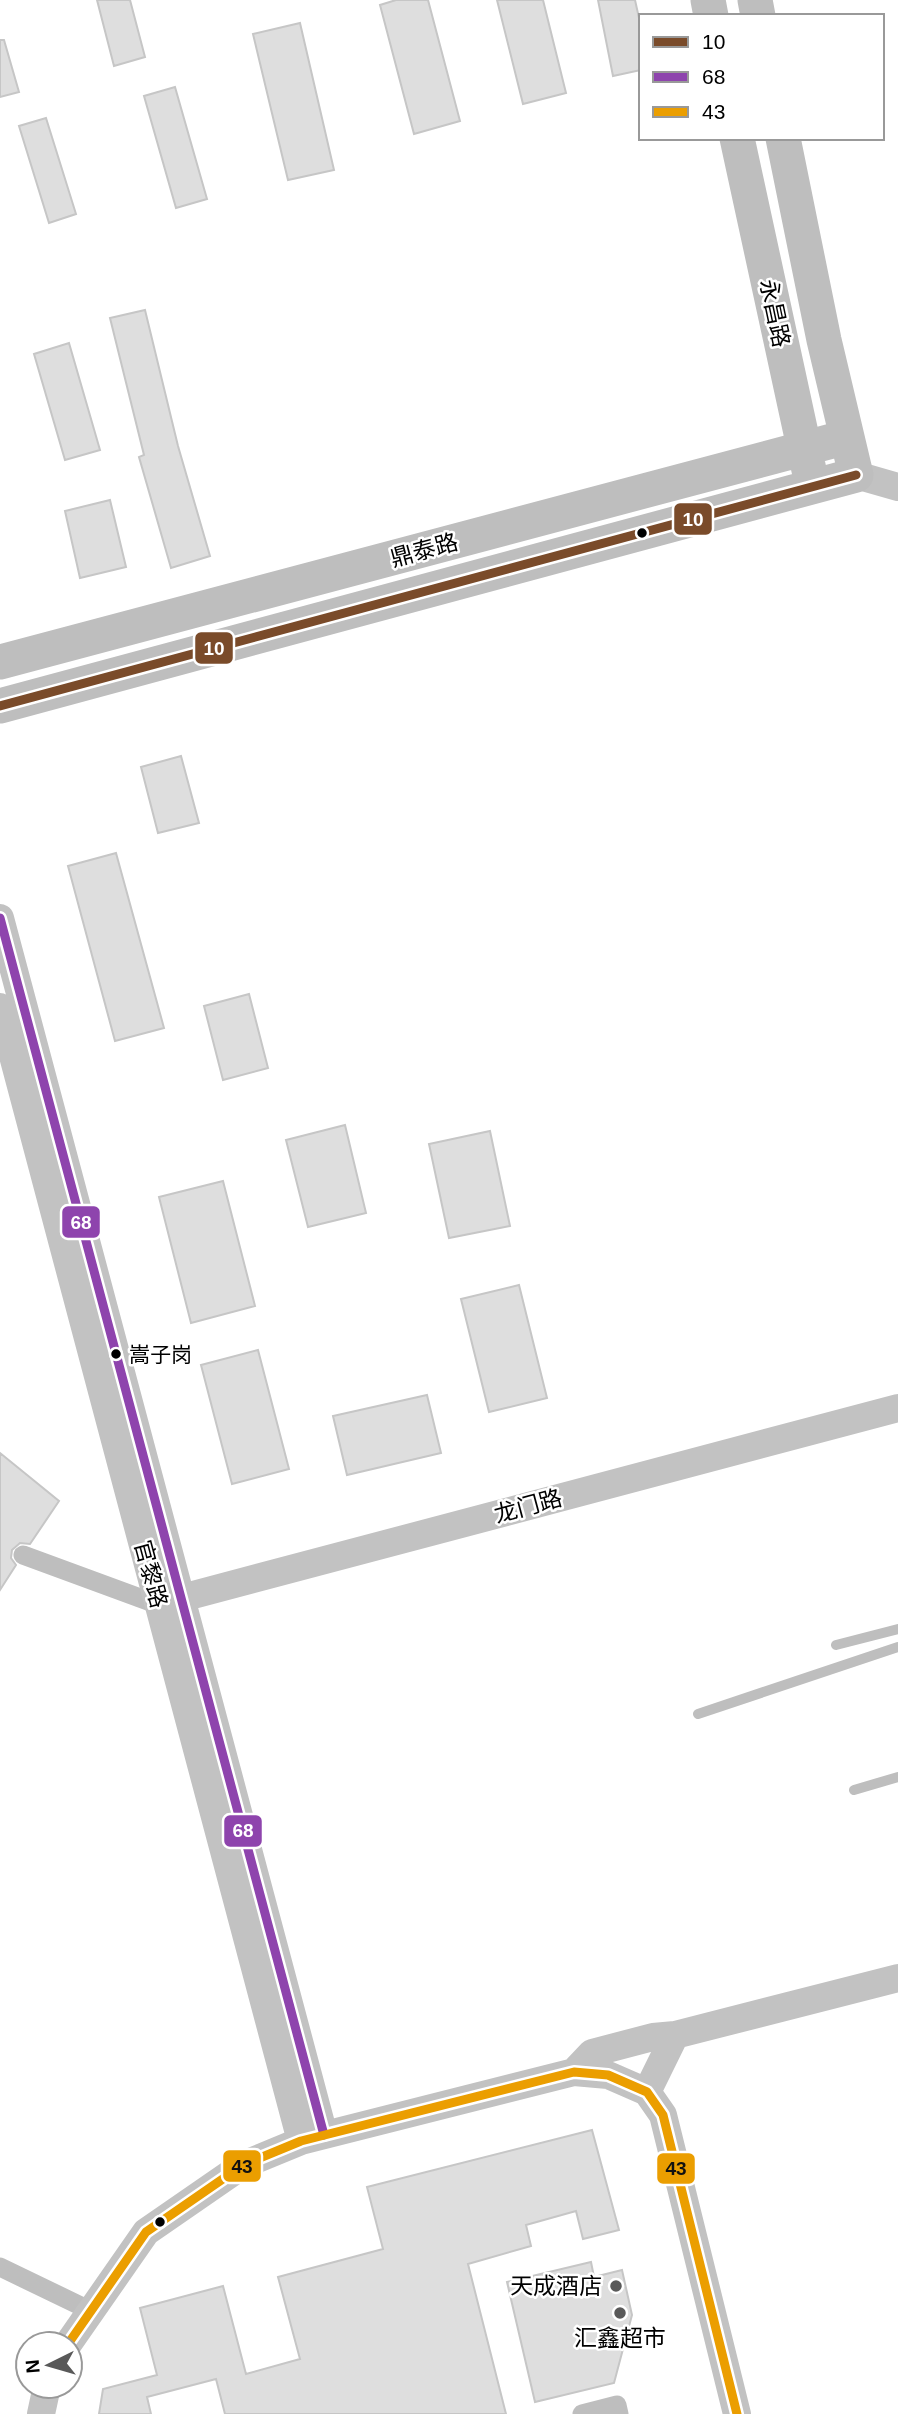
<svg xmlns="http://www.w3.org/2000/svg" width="898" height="2414" font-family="Helvetica,'Noto Sans SC',sans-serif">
<rect width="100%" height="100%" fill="#fff"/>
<!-- building -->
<path fill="#dedede" stroke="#c6c6c6" stroke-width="2" d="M97,0H130L145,57L114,66Z
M396,0H428L460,121L414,134L380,5Z
M497,0H543L566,93L523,104Z
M598,0H635L641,27V70L613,76Z
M300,23L334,170L288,180L253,34Z
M0,40H4L19,92L0,97Z
M175,87L207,199L176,208L144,96Z
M46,118L76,214L49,223L19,126Z
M145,310L178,446L210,556L171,568L139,457L144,455L110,318Z
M69,343L100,450L65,460L34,354Z
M110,500L126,567L80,578L65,511Z
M181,756L199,823L158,833L141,767Z
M116,853L164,1028L115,1041L68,866Z
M249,994L268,1068L223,1080L204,1006Z
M345,1125L366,1213L308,1227L286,1140Z
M490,1131L510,1226L449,1238L429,1144Z
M223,1181L255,1306L191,1323L159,1197Z
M519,1285L547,1398L489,1412L461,1299Z
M258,1350L289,1469L232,1484L201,1365Z
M427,1395L441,1453L347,1475L333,1416Z
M0,1453L59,1501L30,1544L20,1543L12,1550L11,1558L16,1565L0,1590Z
M592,2130L619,2230L583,2239L576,2211L526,2225L531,2246L468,2264L506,2414H225L216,2379L147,2397L151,2414H99L103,2389L157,2375L140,2308L223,2286L246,2374L300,2359L278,2277L383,2249L367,2187Z
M591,2262L594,2277L622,2270L632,2315L614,2383L535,2402L507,2282Z"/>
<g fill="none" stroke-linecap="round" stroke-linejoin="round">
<!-- lane -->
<path stroke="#bebebe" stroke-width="10" d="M836,1645L898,1629
M698,1714L898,1647
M854,1790L898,1777"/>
<!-- street -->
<path stroke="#bebebe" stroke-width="19" d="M23,1555L159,1605
M0,2267L89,2310
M582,2414L617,2405L619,2414"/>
<!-- secondary -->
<path stroke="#c2c2c2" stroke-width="28" d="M856,475L898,487
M0,918L324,2135
M0,1007L301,2141
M163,1603L898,1408
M675,2035L898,1978
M574,2072L592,2053L653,2037L675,2035L647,2092
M68,2344L146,2232L243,2165L301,2141L574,2072L608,2075L647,2092L663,2115L737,2414
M41,2414L47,2386"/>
<!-- highway -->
<path stroke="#bebebe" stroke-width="35" d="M708,0L711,16
M755,0L758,16
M737,138L809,470
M0,662L847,437
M0,706L856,475L824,340L783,138"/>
<defs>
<path id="bus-1" d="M0,706L856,475"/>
<path id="bus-2" d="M0,918L324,2135"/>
<path id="bus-3" d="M68,2344L146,2232L243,2165L301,2141L574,2072L608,2075L647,2092L663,2115L737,2414"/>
</defs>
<!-- bus-1 casing -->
<use href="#bus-1" stroke="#fff" stroke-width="14"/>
<!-- bus-2 casing -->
<use href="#bus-2" stroke="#fff" stroke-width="14"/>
<!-- bus-3 casing -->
<use href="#bus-3" stroke="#fff" stroke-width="14"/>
<!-- bus-1 -->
<use href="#bus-1" stroke="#7a4b2a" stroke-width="9"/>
<!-- bus-2 -->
<use href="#bus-2" stroke="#8e44ad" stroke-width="9"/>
<!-- bus-3 -->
<use href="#bus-3" stroke="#eb9e00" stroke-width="9"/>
</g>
<!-- markers -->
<g fill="#000" stroke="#fff" stroke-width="2.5">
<circle cx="642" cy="533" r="6"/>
<circle cx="116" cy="1354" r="6"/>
<circle cx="160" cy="2222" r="6"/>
</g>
<g fill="#595959" stroke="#fff" stroke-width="2.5">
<circle cx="616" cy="2286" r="7"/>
<circle cx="620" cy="2313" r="7"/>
</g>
<g text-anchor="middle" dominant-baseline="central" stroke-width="5" stroke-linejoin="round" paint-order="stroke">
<!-- bus labels -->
<g font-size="21" fill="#000" stroke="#fff" text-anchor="start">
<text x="129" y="1354">嵩子岗</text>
</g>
<!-- street labels -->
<g font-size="23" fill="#000" stroke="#fff">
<text transform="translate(775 313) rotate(78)">永昌路</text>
<text transform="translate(424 550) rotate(-15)">鼎泰路</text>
<text transform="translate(528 1506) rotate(-15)">龙门路</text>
<text transform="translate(151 1574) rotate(75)">官黎路</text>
</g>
<!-- poi labels -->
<g font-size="23" fill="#000" stroke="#fff" text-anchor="end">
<text x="602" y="2286">天成酒店</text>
<text x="620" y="2338" text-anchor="middle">汇鑫超市</text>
</g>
</g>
<g stroke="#fff" stroke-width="2.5">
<rect x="673" y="502" width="40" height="34" rx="7" fill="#7a4b2a"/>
<rect x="194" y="631" width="40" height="34" rx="7" fill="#7a4b2a"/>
<rect x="61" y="1205" width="40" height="34" rx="7" fill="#8e44ad"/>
<rect x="223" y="1814" width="40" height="34" rx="7" fill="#8e44ad"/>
<rect x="222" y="2149" width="40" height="34" rx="7" fill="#eb9e00"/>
<rect x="656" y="2152" width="40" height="33" rx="7" fill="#eb9e00"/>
</g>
<g font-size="19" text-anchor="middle" font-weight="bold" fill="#fff">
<text x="693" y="526">10</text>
<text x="214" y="655">10</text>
<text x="81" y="1229">68</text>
<text x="243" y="1837">68</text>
</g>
<g font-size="19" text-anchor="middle" font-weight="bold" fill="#111">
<text x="242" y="2173">43</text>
<text x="676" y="2175">43</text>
</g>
<!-- legend -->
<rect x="639" y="14" width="245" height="126" fill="#ffffff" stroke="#999999" stroke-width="2"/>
<rect x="653" y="37" width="35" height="10" fill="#7a4b2a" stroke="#999999" stroke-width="2"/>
<text x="702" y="49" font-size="21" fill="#000000">10</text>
<rect x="653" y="72" width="35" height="10" fill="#8e44ad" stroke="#999999" stroke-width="2"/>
<text x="702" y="84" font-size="21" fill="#000000">68</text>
<rect x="653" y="107" width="35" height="10" fill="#eb9e00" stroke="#999999" stroke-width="2"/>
<text x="702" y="119" font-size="21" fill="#000000">43</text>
<!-- north arrow -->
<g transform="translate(49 2365) rotate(265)"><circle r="33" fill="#ffffff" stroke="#999999" stroke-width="2"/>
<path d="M0-5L12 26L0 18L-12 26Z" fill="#595959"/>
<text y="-10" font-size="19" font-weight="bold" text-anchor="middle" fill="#000000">N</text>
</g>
</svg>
